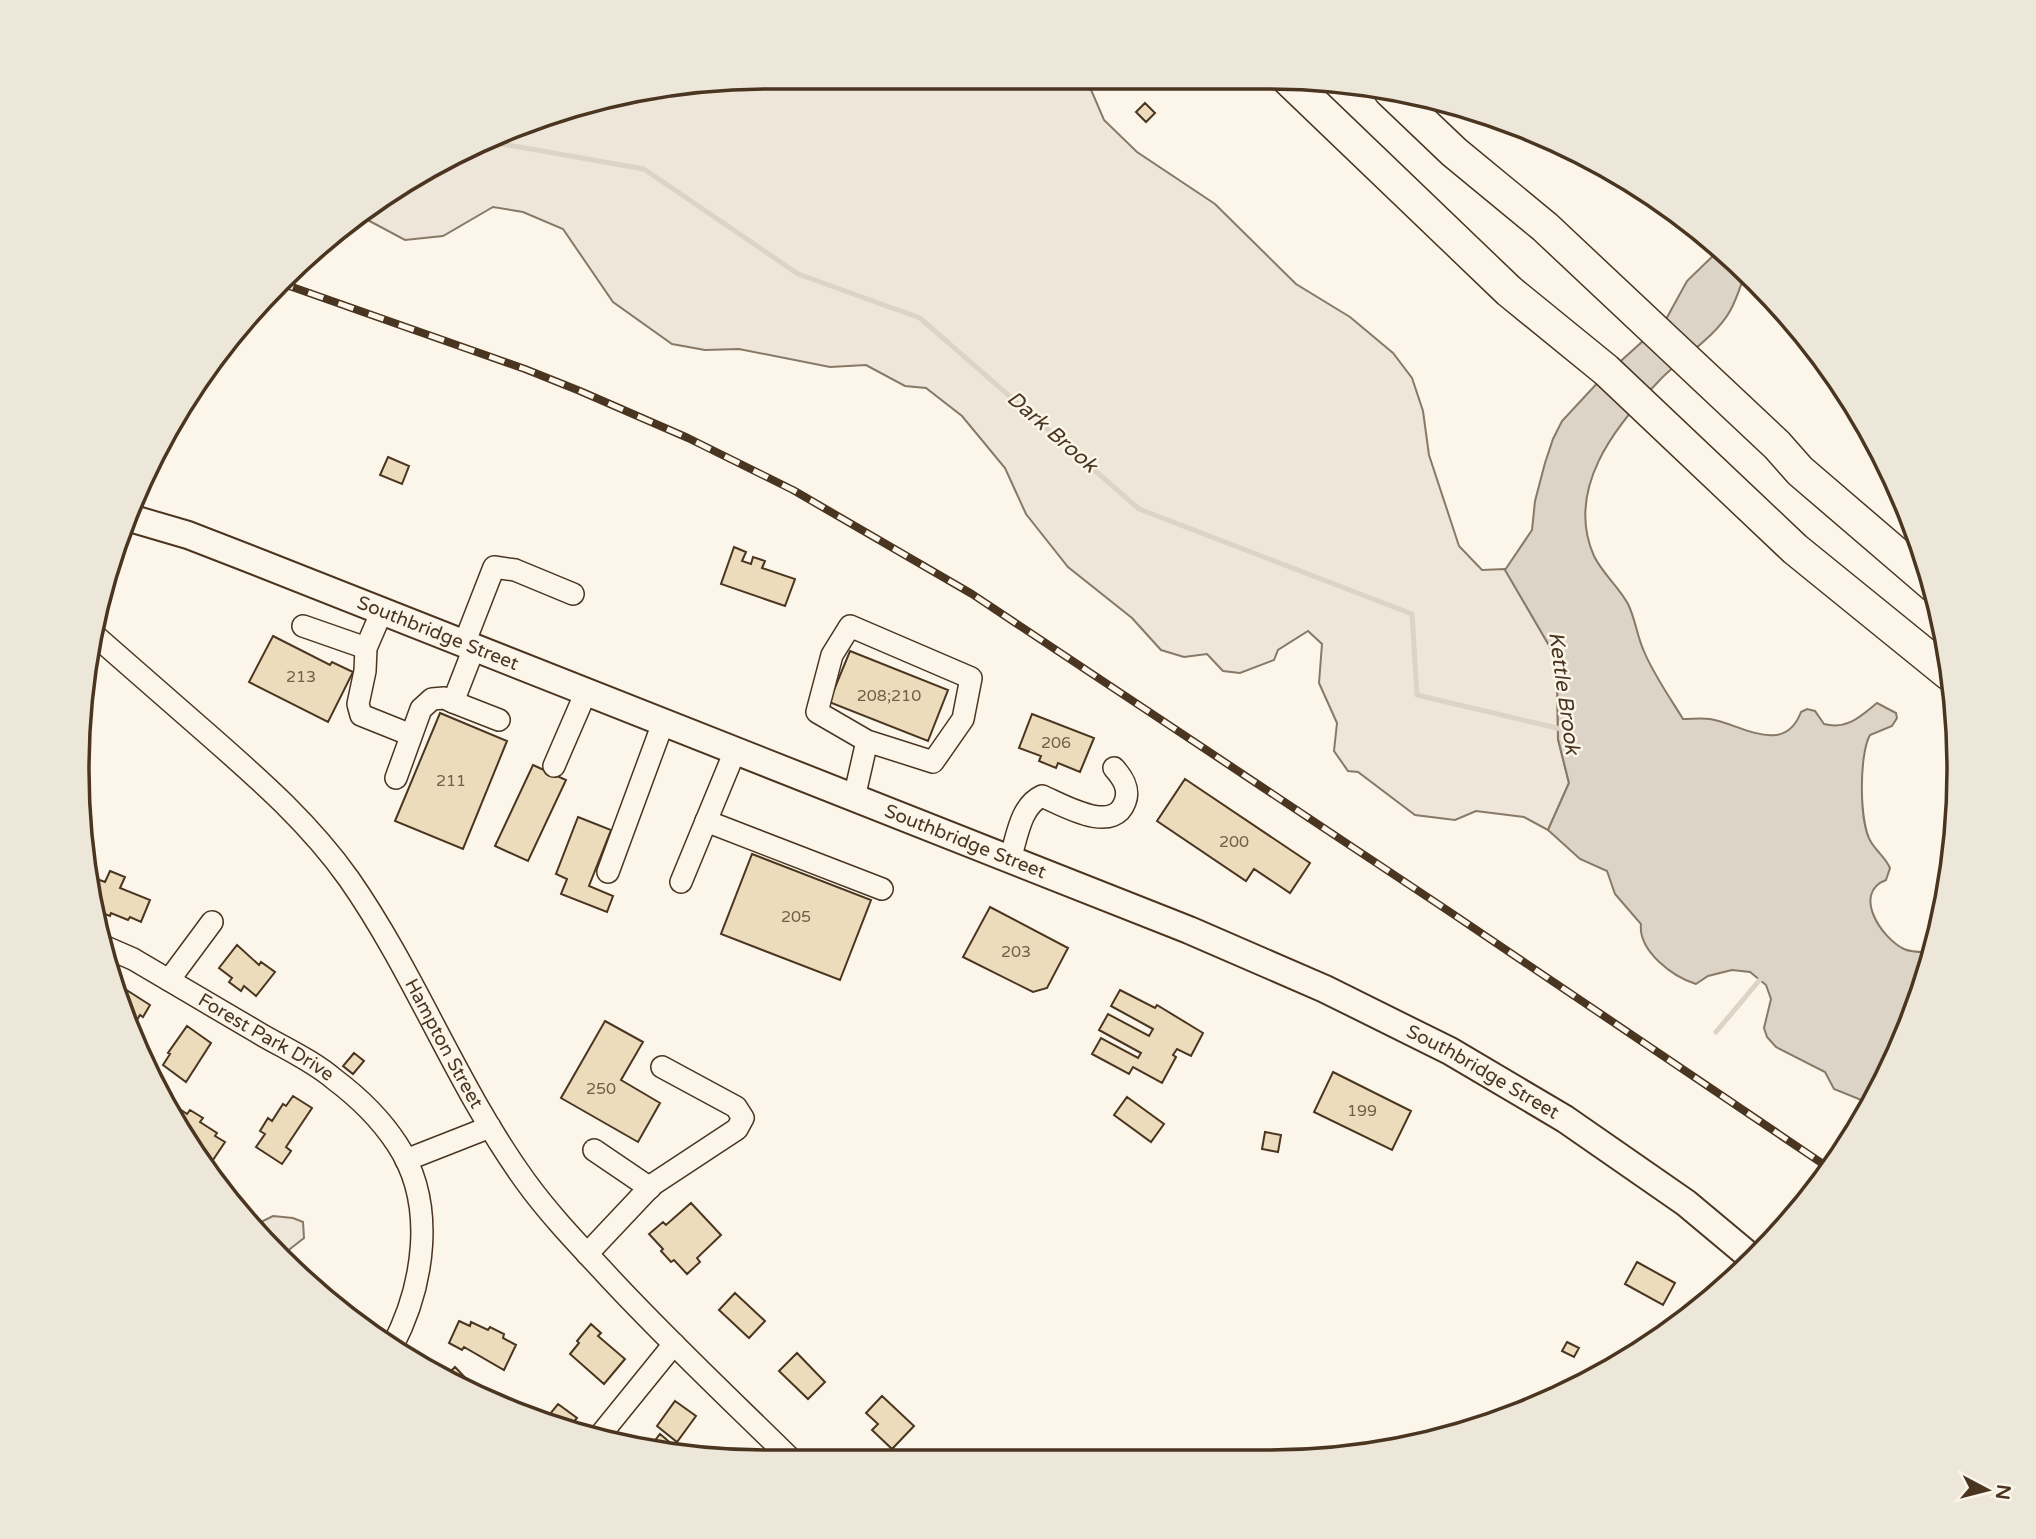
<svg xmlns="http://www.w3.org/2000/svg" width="2036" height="1539" font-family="'Varela Round',sans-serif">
<rect width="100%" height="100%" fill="#fbf6e9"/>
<!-- green -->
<path fill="#ede6d9" stroke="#887966" stroke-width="2" d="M770,77L1086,78L1104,120L1137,152L1215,204L1296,284L1350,317L1393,353L1412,378L1423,411L1429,455L1459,546L1482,570L1505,569L1557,659L1558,739L1569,783L1548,830L1524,817L1476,811L1455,820L1415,815L1358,772L1348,771L1334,751L1337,723L1319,683L1322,644L1308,631L1278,650L1274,660L1240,673L1223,671L1207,654L1184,657L1161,650L1132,618L1068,567L1026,514L1005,468L962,416L926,388L905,386L866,365L830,367L739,349L705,350L672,344L613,302L563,229L523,212L493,207L443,236L405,240L362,217L423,170L590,101Z
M273,1216L293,1218L303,1222L304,1238L281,1256L249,1222L263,1221Z"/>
<!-- water -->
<path fill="#dcd4c6" stroke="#887966" stroke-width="2" d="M1719,250L1746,271C1741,284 1737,299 1730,311C1715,338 1679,359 1658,382C1614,427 1565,490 1594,556C1602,573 1619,587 1628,604C1635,618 1637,635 1643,649C1653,674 1669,696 1683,719C1692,719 1702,718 1710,719C1741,724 1784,757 1801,712L1807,709L1815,711L1824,724C1847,730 1860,717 1877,703L1896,713L1897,718L1892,726L1870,735C1859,754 1859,823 1871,842C1877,852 1885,857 1890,868L1886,880C1852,893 1881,938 1904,949C1913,953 1922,952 1932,952L1922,992L1871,1104L1834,1089L1825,1072L1776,1047L1767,1037L1764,1028L1771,999L1766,985L1750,972L1732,970L1708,976L1696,984C1673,977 1638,951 1641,924L1615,894L1607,871L1580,859L1548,830L1569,783L1558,739L1557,659L1505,570L1532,530L1535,501L1545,463L1553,439L1562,421L1602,378L1665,321L1687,281Z"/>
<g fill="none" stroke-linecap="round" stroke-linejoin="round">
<!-- stream -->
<path stroke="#dcd4c6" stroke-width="5" d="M491,142L644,169L798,274L920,318L1139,509L1412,614L1417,695L1565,730
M1716,1032L1763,976"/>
</g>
<!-- building -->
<path fill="#ecdcbc" stroke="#4a3520" stroke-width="2" d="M1145,103L1155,113L1146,122L1136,112Z
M388,457L409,466L402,484L380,475Z
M734,547L746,552L742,561L751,564L753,557L765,561L762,568L795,579L785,606L721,584Z
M273,636L330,665L332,662L353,672L328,722L249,682Z
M850,651L948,690L928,741L829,702Z
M440,713L507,741L463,849L395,821Z
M1032,714L1094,738L1080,772L1058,763L1056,768L1039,761L1041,756L1019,748Z
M533,765L566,780L528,861L495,846Z
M1185,779L1310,863L1290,893L1254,869L1246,881L1157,821Z
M578,817L611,830L589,886L613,896L607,912L561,894L567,879L556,874Z
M752,854L871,900L840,980L721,934Z
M110,871L125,877L120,888L150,900L141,922L130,917L128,920L111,913L110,916L94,910L95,906L90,904L86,875L105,882Z
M990,907L1068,948L1047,988L1033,992L963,957Z
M237,945L259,965L261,962L275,972L256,996L244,986L241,991L229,982L232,978L219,968Z
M125,989L150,1005L143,1017L140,1015L129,1033L119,999Z
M1120,990L1155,1008L1157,1005L1203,1033L1191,1056L1177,1049L1173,1055L1176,1057L1162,1083L1133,1067L1129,1074L1092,1054L1101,1038L1138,1058L1141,1053L1099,1030L1108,1014L1149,1036L1153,1029L1111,1006Z
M605,1021L643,1042L621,1080L660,1103L638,1142L561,1098Z
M187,1026L211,1043L186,1082L163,1065L170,1054L168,1053Z
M354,1053L364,1061L353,1074L343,1066Z
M1333,1072L1411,1111L1392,1150L1314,1112Z
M293,1096L312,1108L286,1147L291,1151L282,1164L256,1147L265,1134L260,1131L268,1118L272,1121L283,1104L286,1106Z
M1127,1097L1164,1124L1151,1142L1114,1115Z
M171,1103L187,1114L190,1110L203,1118L200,1122L217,1133L215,1136L225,1142L213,1160L197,1150Z
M1265,1132L1281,1135L1278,1152L1262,1149Z
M691,1203L721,1235L697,1258L700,1262L687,1274L674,1260L671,1262L661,1251L663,1249L649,1234L663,1222L666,1225Z
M1637,1262L1675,1283L1663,1305L1625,1284Z
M735,1293L765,1321L749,1338L719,1310Z
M459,1321L470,1326L471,1322L488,1330L490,1327L504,1334L503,1338L516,1345L504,1370L464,1347L462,1350L449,1343Z
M591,1324L601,1333L598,1336L625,1359L604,1384L570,1354L579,1343L577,1341Z
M1567,1342L1579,1348L1574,1357L1562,1351Z
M797,1353L825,1382L808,1399L779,1371Z
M455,1367L475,1388L473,1390L444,1378Z
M882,1396L914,1426L892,1449L872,1430L878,1424L866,1413Z
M675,1401L696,1416L677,1442L657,1426Z
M558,1404L577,1418L568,1429L545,1420Z
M660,1434L673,1445L668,1451L662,1450L653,1443Z"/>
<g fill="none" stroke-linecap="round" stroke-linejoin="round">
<defs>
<g id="minor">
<path d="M382,611L366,648L365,671L358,704L361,715L411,735"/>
<path d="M303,626L366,648"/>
<path id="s1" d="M91,632C131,667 171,702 211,737C261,781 310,824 349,879C416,975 457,1087 526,1182C550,1215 578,1244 605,1273C665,1338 729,1398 792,1460"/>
<path d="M464,644L494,567L515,570L573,594"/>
<path d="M453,702L499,720"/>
<path d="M554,766L586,692"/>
<path d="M396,778L421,709L432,699L444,698L453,702L474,648"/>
<path d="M854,798L867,741L933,762L963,719L971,678L850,626L832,655L817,712L867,741"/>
<path d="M706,821L882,889"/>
<path d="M1010,859C1017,838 1020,806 1042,796C1063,805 1113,835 1125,802C1130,789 1123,778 1114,768"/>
<path d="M608,872L663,723"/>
<path d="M681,882L735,751"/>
<path id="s2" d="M103,946L133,959C174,983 216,1008 257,1032C282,1047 312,1060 334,1079C358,1097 380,1118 397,1144C437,1204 424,1286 392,1347"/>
<path d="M169,980L212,922"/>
<path d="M594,1150L650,1188"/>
<path d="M406,1160L490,1127"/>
<path d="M587,1254L652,1185L737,1129L743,1118L736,1107L662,1067"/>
<path d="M597,1439L674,1344"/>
</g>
<g id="major">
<path id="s3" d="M130,518L188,535L255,561L1189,930L1325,989L1450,1051L1565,1119L1686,1203L1753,1259"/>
</g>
<path id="highway" d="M1287,78L1509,291L1606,370L1795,549L1949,674
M1390,91L1454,152L1545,227L1777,445L1800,471L1934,586"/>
</defs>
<!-- minor casing -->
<use href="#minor" stroke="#4a3520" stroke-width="24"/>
<!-- major casing -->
<use href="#major" stroke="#4a3520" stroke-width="30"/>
<!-- highway casing -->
<use href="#highway" stroke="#4a3520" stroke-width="35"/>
<!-- minor -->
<use href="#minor" stroke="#fbf6e9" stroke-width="21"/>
<!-- major -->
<use href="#major" stroke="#fbf6e9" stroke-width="26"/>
<!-- highway -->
<use href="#highway" stroke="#fbf6e9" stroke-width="32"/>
<defs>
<path id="rail" d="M278,282L525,369L580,391L688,438L793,490L972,594L1447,910L1829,1168"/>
</defs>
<!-- rail casing -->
<use href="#rail" stroke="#4a3520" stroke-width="8"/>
<!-- rail -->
<use href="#rail" stroke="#fbf6e9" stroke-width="5" stroke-dasharray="16" stroke-linecap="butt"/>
</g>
<g text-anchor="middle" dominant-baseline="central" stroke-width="5" stroke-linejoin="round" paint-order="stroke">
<!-- number labels -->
<g font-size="16" fill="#725f47">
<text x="301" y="677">213</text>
<text x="889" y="696">208;210</text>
<text x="1056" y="743">206</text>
<text x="451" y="781">211</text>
<text x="1234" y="842">200</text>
<text x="796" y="917">205</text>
<text x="1016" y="952">203</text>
<text x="601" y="1089">250</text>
<text x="1362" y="1111">199</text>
</g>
<!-- street labels -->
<g font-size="19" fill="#4a3520" stroke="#fbf6e9">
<text stroke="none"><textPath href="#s3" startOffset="329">Southbridge Street</textPath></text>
<text stroke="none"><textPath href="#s3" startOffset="896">Southbridge Street</textPath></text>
<text stroke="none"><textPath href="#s2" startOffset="187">Forest Park Drive</textPath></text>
<text stroke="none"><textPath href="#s1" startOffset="548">Hampton Street</textPath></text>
<text stroke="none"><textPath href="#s3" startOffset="1463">Southbridge Street</textPath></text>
</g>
<!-- water labels -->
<g font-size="21" font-style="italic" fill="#4a3520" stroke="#fbf6e9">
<text transform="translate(1052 432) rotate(41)">Dark Brook</text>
<text transform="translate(1564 693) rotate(82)">Kettle Brook</text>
</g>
</g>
<!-- crop -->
<path d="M0 0H2036V1539H0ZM769 89H1267A680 680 0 0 1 1947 769V770A680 680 0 0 1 1267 1450H769A680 680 0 0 1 89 770V769A680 680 0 0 1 769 89Z" fill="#ede7d9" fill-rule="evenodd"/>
<path fill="none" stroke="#4a3520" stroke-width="3.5" d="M769 89H1267A680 680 0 0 1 1947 769V770A680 680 0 0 1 1267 1450H769A680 680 0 0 1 89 770V769A680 680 0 0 1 769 89Z"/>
<!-- north arrow -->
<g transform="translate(1987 1490) rotate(97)" stroke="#fbf6e9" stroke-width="5" paint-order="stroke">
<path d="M0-5L12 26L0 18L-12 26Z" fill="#4a3520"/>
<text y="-10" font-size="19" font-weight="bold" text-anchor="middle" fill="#4a3520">N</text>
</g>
</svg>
